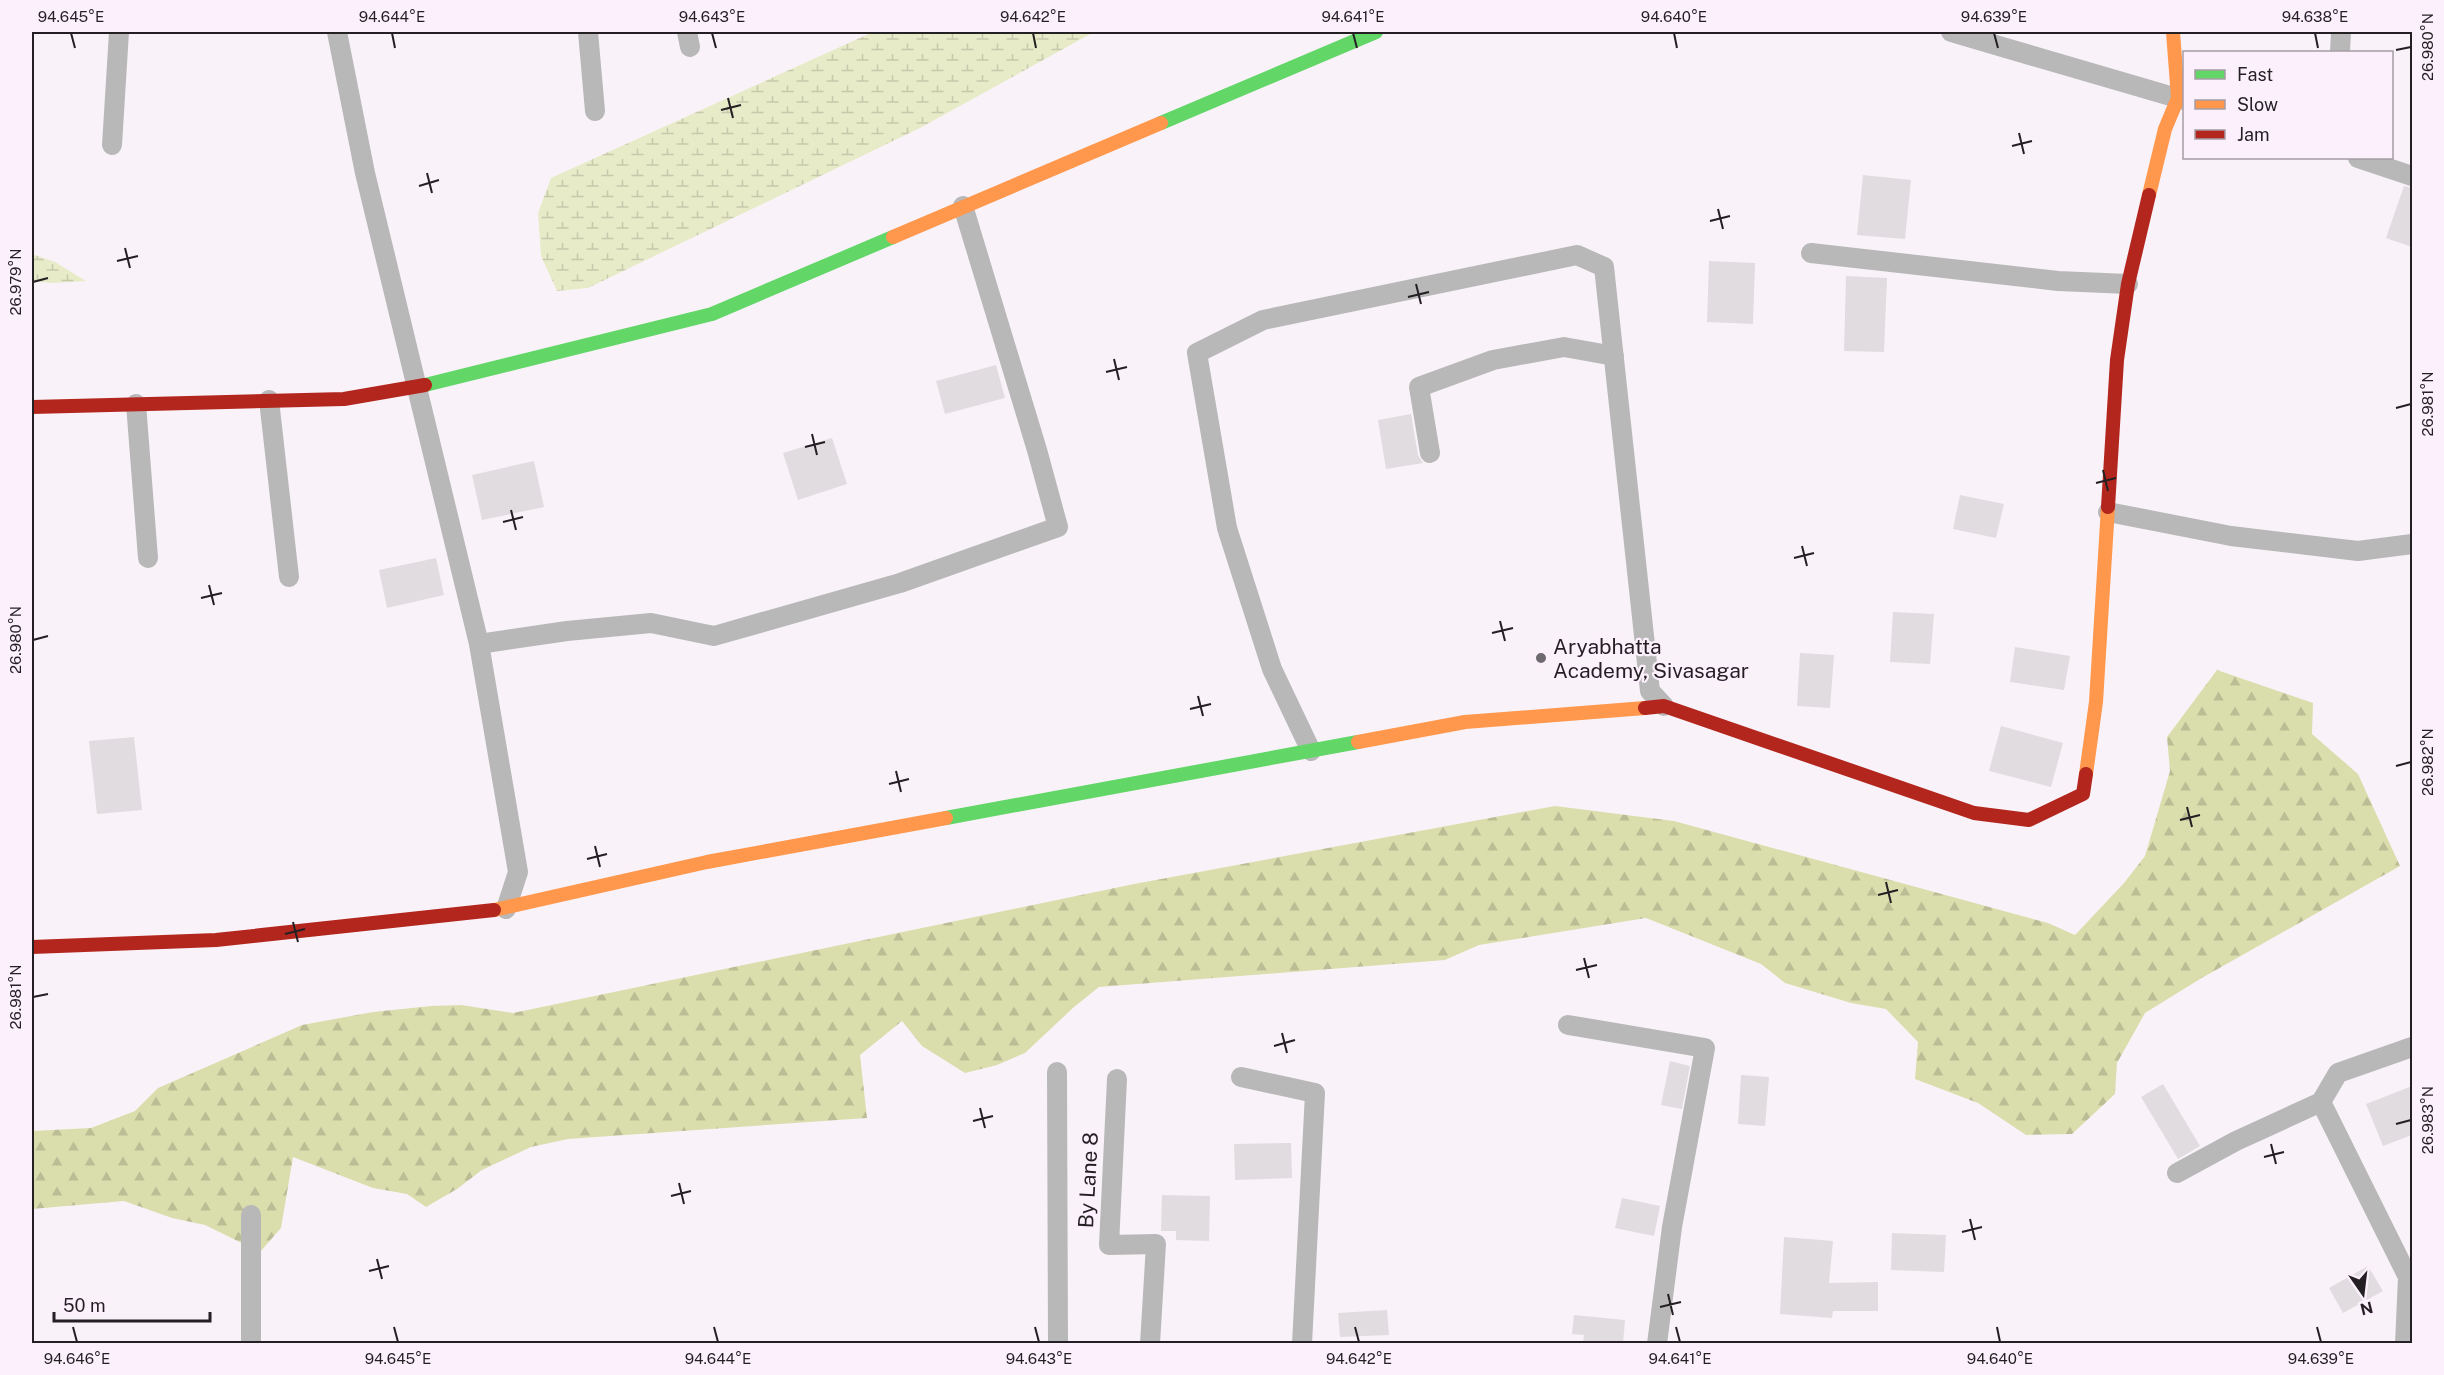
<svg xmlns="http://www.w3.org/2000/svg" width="2444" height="1375" font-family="'Public Sans',sans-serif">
<defs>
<pattern id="forest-firs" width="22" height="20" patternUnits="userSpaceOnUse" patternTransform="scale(1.5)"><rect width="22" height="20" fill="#dadead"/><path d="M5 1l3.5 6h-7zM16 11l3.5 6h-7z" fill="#bbbe95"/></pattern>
<pattern id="wetland-marsh" width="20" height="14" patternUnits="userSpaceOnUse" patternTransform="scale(1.5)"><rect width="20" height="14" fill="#e8ebc8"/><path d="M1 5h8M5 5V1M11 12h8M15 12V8" fill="none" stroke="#c7c9ac"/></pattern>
</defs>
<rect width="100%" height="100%" fill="#f9f3f9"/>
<!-- forest -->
<path fill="url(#forest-firs)" d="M2217,670L2313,703L2312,734L2358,774L2400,866L2200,979L2145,1013L2117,1063L2115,1094L2072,1134L2026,1135L1978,1103L1915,1079L1918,1042L1886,1009L1851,1003L1785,983L1761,964L1646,918L1479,945L1445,960L1099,987L1074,1007L1025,1053L997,1065L965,1073L922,1046L902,1021L860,1055L867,1118L568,1139L531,1147L482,1170L457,1189L426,1207L407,1194L373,1188L293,1157L281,1228L260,1252L205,1225L172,1218L124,1201L32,1209V1131L91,1128L135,1111L158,1088L302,1025L373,1012L431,1006L461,1005L513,1013L1134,884L1555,806L1674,821L2048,923L2075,935L2124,883L2145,856L2170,771L2167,737Z"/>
<!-- wetland -->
<path fill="url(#wetland-marsh)" d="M873,32H1094L920,128L588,288L557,291L541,256L538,213L551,178Z
M32,254L55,262L86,281L52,283L32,281Z"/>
<!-- building -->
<path fill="#e1dcdf" d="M1863,175L1911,180L1905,239L1857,235Z
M2404,186L2412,188V247L2386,238Z
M1709,261L1755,263L1753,324L1707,322Z
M1846,276L1887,278L1884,352L1844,351Z
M996,365L1005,398L945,414L936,381Z
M1411,414L1418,455L1423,463L1386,469L1378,420Z
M832,438L847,484L798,500L783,453Z
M534,461L544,507L482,520L472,475Z
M1960,495L2004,504L1996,538L1953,529Z
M436,558L444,595L387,608L379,570Z
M1893,612L1934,614L1930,664L1890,662Z
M2015,647L2070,656L2064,690L2010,682Z
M1800,653L1834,655L1830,708L1797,706Z
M2001,726L2063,743L2051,787L1989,771Z
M134,737L142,810L97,814L89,741Z
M1670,1061L1690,1066L1682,1109L1661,1105Z
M1741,1075L1769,1077L1765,1126L1738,1124Z
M2163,1084L2200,1146L2178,1159L2141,1097Z
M2412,1086V1135L2383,1146L2366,1104Z
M1291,1143L1292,1178L1235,1180L1234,1144Z
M1162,1195L1210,1196L1209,1241L1176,1240V1231H1161Z
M1622,1198L1660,1206L1654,1236L1615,1228Z
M1892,1233L1946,1235L1944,1272L1891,1270Z
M1784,1237L1833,1241L1829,1283L1878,1282V1311H1833L1832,1318L1780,1314Z
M2368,1266L2383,1291L2343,1313L2329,1288Z
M1387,1310L1389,1335L1340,1337L1338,1313Z
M1574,1315L1625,1320L1623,1344H1583L1584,1335L1572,1334Z"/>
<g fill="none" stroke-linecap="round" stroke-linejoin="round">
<!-- street -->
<path stroke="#b9b8b8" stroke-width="20" d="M337,32L365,173L479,644L518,872L506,909
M588,32L595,111
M687,32L690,47
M1951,32L2184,100
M2340,52L2341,32
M112,145L119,32
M2358,158L2412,176
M1811,253L2058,281L2128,284
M269,400L289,577
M136,404L148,558
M1430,453L1419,387L1493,360L1564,347L1614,356
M2108,512L2231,536L2358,551L2412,544
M479,644L567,631L651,623L714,636L900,583L1058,527L1037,450L963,206
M1311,751L1272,669L1227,528L1197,353L1263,320L1577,255L1604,267L1650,691L1664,706
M1568,1025L1705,1048L1672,1227L1657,1344
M1057,1072L1058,1344
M1241,1077L1315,1093L1302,1344
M1117,1079L1109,1245L1156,1244L1150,1344
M2177,1173L2236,1141L2321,1102
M251,1344V1215
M2405,1344L2408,1277L2321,1102L2338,1073L2412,1047"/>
<!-- fast -->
<path stroke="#63d668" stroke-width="14" d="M1161,123L1376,32
M425,385L712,314L893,237
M946,818L1358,742"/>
<!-- slow -->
<path stroke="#ff974d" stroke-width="14" d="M2149,195L2165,129L2178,98L2173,32
M893,237L1161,123
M1358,742L1465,722L1645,708
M2086,774L2096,702L2108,507
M494,910L707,862L946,818"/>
<!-- jam -->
<path stroke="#b3261e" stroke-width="14" d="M32,407L344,399L425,385
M2108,507L2117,360L2128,284L2149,195
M1645,708L1664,706L1974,813L2029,820L2083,794L2086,774
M32,947L216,940L494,910"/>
</g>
<!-- ticks -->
<path fill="none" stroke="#231f23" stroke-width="2" d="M71,33L75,48M392,33L395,48M712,33L716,48M1033,33L1036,48M1353,33L1357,48M1674,33L1677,48M1994,33L1998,48M2315,33L2318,48M2396,50L2411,47M728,98L733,118M721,110L741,105M2019,133L2024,154M2012,146L2032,141M427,173L432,193M419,186L439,180M1718,209L1723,229M1710,221L1730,216M125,248L130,268M117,261L138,256M33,282L48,278M1416,284L1421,304M1408,297L1429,292M1114,359L1119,380M1106,372L1127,367M2396,408L2411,404M812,434L817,455M805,447L825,442M2103,470L2108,491M2096,483L2116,478M511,510L516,530M503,522L523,517M1802,546L1807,566M1794,558L1814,553M209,585L214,605M201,598L222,593M1500,621L1505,641M1492,633L1513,628M33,640L48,636M1198,696L1203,716M1190,709L1211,704M2396,766L2411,762M896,771L901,792M889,784L909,779M2187,807L2192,827M2180,820L2200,815M595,846L600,867M587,859L607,854M1886,882L1891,903M1878,895L1898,890M293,922L298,942M285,934L305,929M1584,958L1589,978M1576,970L1597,965M33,997L48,994M1282,1033L1287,1053M1274,1046L1295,1040M980,1108L985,1128M973,1121L993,1116M2396,1124L2411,1120M2271,1144L2276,1164M2264,1157L2284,1152M679,1183L684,1204M671,1196L691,1191M1970,1219L1975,1240M1962,1232L1982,1227M377,1259L382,1279M369,1271L389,1266M1668,1294L1673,1315M1660,1307L1681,1302M73,1327L77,1342M394,1327L398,1342M714,1327L718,1342M1035,1327L1039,1342M1355,1327L1359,1342M1676,1327L1680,1342M1997,1327L2000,1342M2317,1327L2321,1342"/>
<!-- markers -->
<circle fill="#6e696e" stroke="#fcf0fc" stroke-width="2" cx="1541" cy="658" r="6"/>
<g text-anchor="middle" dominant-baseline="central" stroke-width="4.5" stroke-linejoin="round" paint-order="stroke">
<!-- poi labels -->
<g font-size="21" fill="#231f23" stroke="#fcf0fc" text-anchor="start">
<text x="1553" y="646">Aryabhatta<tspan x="1553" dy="24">Academy, Sivasagar</tspan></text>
</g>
<!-- street labels -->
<g font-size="21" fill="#231f23" stroke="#fcf0fc">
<text transform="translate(1088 1180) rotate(-87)">By Lane 8</text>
</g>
</g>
<!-- border -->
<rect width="2444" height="1375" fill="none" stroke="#fcf0fc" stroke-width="66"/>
<!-- legend -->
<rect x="2183" y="51" width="210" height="108" fill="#fcf0fc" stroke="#a59ca5" stroke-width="1.5"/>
<rect x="2195" y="70" width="30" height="9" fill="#63d668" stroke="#a59ca5" stroke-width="1.5"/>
<text x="2237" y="81" font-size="18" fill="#231f23">Fast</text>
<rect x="2195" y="100" width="30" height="9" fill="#ff974d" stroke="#a59ca5" stroke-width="1.5"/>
<text x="2237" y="111" font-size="18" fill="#231f23">Slow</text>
<rect x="2195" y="130" width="30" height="9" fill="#b3261e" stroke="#a59ca5" stroke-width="1.5"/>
<text x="2237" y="141" font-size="18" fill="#231f23">Jam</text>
<!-- north arrow -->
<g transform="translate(2363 1294) rotate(166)" stroke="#fcf0fc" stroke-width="4.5" paint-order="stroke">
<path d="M0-4.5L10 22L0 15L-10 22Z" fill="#231f23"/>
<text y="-9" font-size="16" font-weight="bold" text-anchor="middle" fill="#231f23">N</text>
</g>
<!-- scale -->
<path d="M54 1312v9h156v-9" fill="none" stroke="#231f23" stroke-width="3"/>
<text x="63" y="1312" font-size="18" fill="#231f23" stroke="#fcf0fc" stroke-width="4.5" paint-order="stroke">50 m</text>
<rect x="33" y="33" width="2378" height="1309" fill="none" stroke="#231f23" stroke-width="2"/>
<g font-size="15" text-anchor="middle" fill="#231f23">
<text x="71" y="22">94.645°E</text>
<text x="392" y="22">94.644°E</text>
<text x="712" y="22">94.643°E</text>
<text x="1033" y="22">94.642°E</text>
<text x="1353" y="22">94.641°E</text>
<text x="1674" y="22">94.640°E</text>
<text x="1994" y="22">94.639°E</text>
<text x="2315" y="22">94.638°E</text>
<text transform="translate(2428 47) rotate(-90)" y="5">26.980°N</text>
<text transform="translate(16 282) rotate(-90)" y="5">26.979°N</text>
<text transform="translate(2428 404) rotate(-90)" y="5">26.981°N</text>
<text transform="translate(16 640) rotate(-90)" y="5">26.980°N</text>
<text transform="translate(2428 762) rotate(-90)" y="5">26.982°N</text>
<text transform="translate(16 997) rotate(-90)" y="5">26.981°N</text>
<text transform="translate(2428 1120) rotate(-90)" y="5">26.983°N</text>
<text x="77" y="1364">94.646°E</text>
<text x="398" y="1364">94.645°E</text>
<text x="718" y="1364">94.644°E</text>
<text x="1039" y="1364">94.643°E</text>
<text x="1359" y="1364">94.642°E</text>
<text x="1680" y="1364">94.641°E</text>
<text x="2000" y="1364">94.640°E</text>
<text x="2321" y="1364">94.639°E</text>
</g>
</svg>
